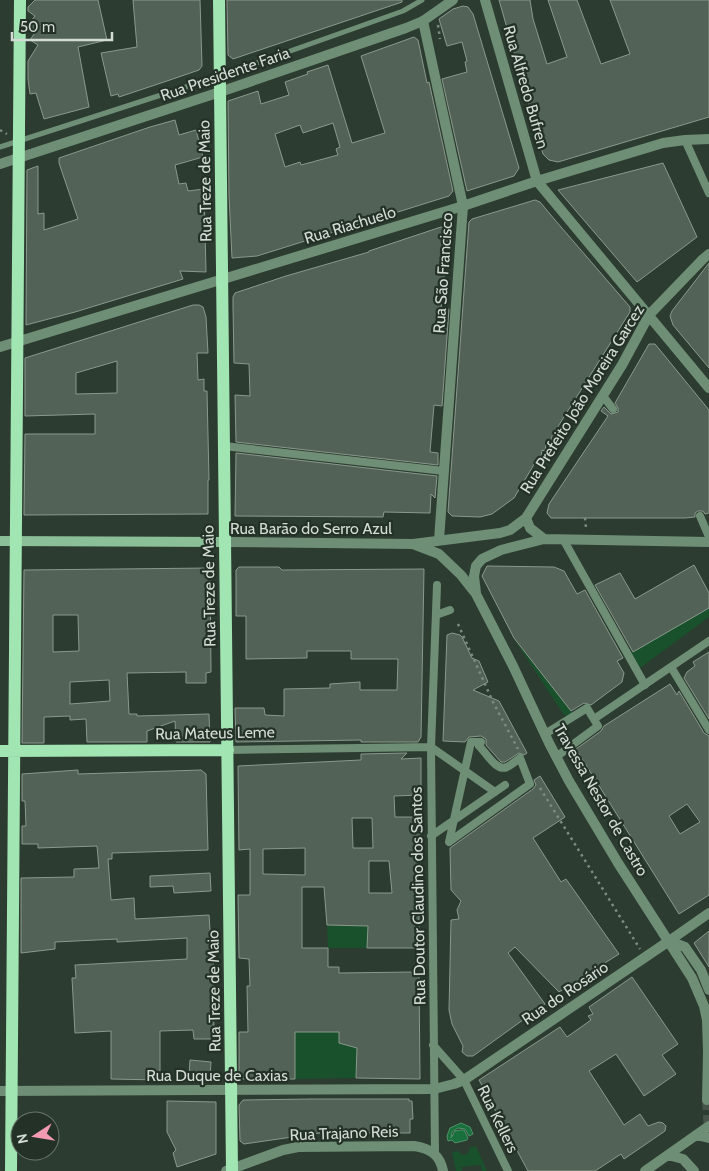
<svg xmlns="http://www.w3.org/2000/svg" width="709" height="1171" font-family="Cabin,sans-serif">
<rect width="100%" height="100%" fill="#2d3c30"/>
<!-- green -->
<path fill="#19512d" d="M709,608V617L640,668L630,653Z
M514,639L575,716L564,715Z
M327,925L389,927V931H368L367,948H328Z
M295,1032H339V1043L357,1048L356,1078L295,1079Z
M476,1146L487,1171H482L481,1165L461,1167L462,1171H456L452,1152L458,1151L461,1154L465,1155L469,1152V1148Z"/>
<!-- water -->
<path fill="#19703c" stroke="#50906a" d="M461,1123L470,1127L473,1134L469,1136L465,1129L458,1128L452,1132L451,1138L455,1131L461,1130H464L468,1138L467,1140L455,1143L452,1140L448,1141L447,1136L450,1128Z"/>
<!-- building -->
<path fill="#526256" stroke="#899a8c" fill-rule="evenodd" d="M35,0H98L107,40L78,47L89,107L44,119L36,93L30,94L28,79V61L38,45L30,40L36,31L28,25L35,16L28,11V7Z
M133,0H200L202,66L199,70L164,82L119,97L118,94L111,96L101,53L137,47Z
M227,0H402V2L233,59L228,55Z
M499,0H530L533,19L547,64L567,57L548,0H577L601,64L630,54L610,0H709V117L558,162L549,160L543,154Z
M463,6L468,7L473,14L519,168L514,176L467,191L442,79L467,72L465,62L467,61L462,42L447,46L439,19L453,9Z
M414,37L418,40L427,83L429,82L453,191L449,196L257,256L232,258L229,196L228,101L258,91L261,104L289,95L285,82L308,74L307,72L328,65L352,143L385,133L361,56ZM333,123L340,147L336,149L338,155L301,165L300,162L285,167L275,134L300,125L303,133Z
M175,120L179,135L196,130L203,157L175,165L179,184L186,183L188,191L204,189L206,272L180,271L183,279L75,312L26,325L27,170L38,166V214L44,213V230L78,219L59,163V158L150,127Z
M663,163L697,237L637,282L558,190Z
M535,200L540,202L555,220L630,307V312L552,436L551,444H546L545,451L542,450L541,456H539L514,498L492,514L480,517L452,516L448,512L469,222L472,219Z
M441,227L448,229V233L441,308L449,309L442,406L434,405L430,452L438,453V465L236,442L235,395L250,396L249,364L234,363L233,307V297L235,293L286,276L369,252V251Z
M709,263V368L673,325L670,316L672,311Z
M193,305H199L203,307L206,317L208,353H197L198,380L204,379V391H207L209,480H208V514L24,515L25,434H95V414L25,416V358ZM117,361V393L76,394V373Z
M649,344H655L709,410V513L705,514L703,511H698L695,513V517L685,518H551L547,513L549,504L608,416L601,411L604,407L611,414L618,412V408L615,403Z
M236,453L437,476L435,498L431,494L430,513L384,512L383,517L235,516Z
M694,565L709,593V608L633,652L595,585L620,573L635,599Z
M487,566L554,567L564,571L577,594L585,590L623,658L617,661L624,673L622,682L591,705L584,703L571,711L514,638L482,576Z
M239,567H279L282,570L424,569L421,737L418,742H361V740L236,742L235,708H264L265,715L284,716V689L330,688V684L360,682V690H397L398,659H351V651H307V658L246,659V616H236V570Z
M210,568L211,672L206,673V683H186V672L127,673L129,714H137V716L209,714L210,742H176L175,721L147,731V742H87L86,719L70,720V716L44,717V743H22L24,570ZM53,615H78L79,651L53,652ZM109,680L110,701L70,704V682Z
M452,633L460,635L462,637L472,658L479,661L488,682L473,690L499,701L527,753L524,755L519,753L505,762H501L486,745V739L481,736L469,737L465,742L443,741L447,635Z
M709,652V719L684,678L687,672L695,666L693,662Z
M670,684L677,695L679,691L704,733L709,736V895L679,914L576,749L601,731L604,726ZM687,804L700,822L680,834L669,816Z
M407,753L401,759L421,758V795L394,796L395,817H420V877H417L419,900V948H367L368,926L327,925L324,887H302V948H328V967H339V973L412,972V976H419L420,1079L356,1078L357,1048L339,1043V1032H295V1079H241L239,1077V1032H248L247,986H250L249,959L239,958L238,895H250V849L239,850L238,766L361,760V754ZM352,818H372L373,848H353ZM305,848V875L263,874V849ZM369,861H389L392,893H369Z
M78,770V774L201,770L206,774L208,850L112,853V859H108L111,900L134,898L135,919L209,915L211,943H213L214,1039H194L193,1030L160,1031V1080L111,1079V1031L75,1033L72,978H76L75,965L187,959V938L117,942V939L55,942V949L21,953V878L74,877V869L99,868L97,846L38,848V844H22V826H26L25,801H22V774Z
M540,776L565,817L533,838L561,882L566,879L619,954L559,992L515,947L508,953L545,1004L473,1056H467L462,1052L463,1046L452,1024L449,1010L451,920L459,919L457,910L461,901L451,890L450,848L533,789L536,785L534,780Z
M210,873L211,891L174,893L173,886L150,887V876Z
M709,931V967L694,943Z
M632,977L678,1044L662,1055L676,1074L644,1096L616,1054L589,1071L624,1125L640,1114L648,1126L659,1122L663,1123L666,1126L665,1131L624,1159L621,1154L595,1171H528L479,1080L560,1027L567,1037L591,1020L588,1016L593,1014L589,1007Z
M190,1060L211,1062L210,1077L189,1076Z
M311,1099H409V1101H412L413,1119H410V1133H320L244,1144L240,1141L239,1105L243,1100Z
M167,1101L216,1102V1154L177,1167L173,1153L176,1150L167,1132Z"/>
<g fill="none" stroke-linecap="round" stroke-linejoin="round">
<!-- tertiary-tunnel -->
<path stroke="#465449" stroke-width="10" stroke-dasharray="10 5" stroke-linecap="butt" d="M707,1100L709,1133"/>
<!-- path -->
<path stroke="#7f8b81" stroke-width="2.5" stroke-dasharray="2.5 4" stroke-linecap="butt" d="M438,25L440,39
M0,130L7,134
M585,518L586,528
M458,624L493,702L518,749
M540,788L640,949"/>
<!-- service -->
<path stroke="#6e8e76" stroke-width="5" d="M0,147L220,76L403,11L422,0"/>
<!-- pedestrian -->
<path stroke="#6e8e76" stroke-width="8" d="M685,140L709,193
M603,396L613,409
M224,446L444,471
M700,516L709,537
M563,539L645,685
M436,615L450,610
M671,667L709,730
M594,719L709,641
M545,734L587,708L598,726L556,757
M471,742H481L479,746C486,752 496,772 507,767C511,765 516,761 520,758L530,784L449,842Z
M431,747L495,792
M228,750L431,747
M431,836L505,785
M433,1045L464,1080L508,1171
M435,1154L431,747L437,585"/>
<!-- minor -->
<path stroke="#6e8e76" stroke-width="10" d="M423,21L463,206L439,540
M649,315L703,259L709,254
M669,941L709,913"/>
<!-- tertiary -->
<path stroke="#6e8e76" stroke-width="10" d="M485,0L537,181L709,388
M0,164L220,92L406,28L423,21L453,0
M0,347L463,206L537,181L663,143L685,140L709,139
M526,518L530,528L544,539
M225,542L413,544L500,533L510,530L526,518L622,365L649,315
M413,544L439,554L461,575L476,594L513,666L549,743L569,781L618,863L692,978L704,1006L707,1020L708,1052L707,1100
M476,593L474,576L476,566L482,559L501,550L544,539L709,542
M669,941L685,947L701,970L709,990
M0,1091L434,1089L454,1084L464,1080L669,941
M696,1135L709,1138
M668,1155L683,1159L694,1171
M226,1171L283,1150L298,1147L414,1146C430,1148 440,1155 443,1171
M645,1171L709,1126"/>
<!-- secondary -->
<path stroke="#8bbf98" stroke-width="10" d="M0,541L225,542"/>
<!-- primary -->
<path stroke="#a1e5b2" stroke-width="12" d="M219,0L232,1171
M0,751L228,750
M11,1171L20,0"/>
</g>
<g text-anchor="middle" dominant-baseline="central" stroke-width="4.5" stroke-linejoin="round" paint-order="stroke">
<!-- street labels -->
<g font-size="16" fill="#d2dbd4" stroke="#233126">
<text transform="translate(225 74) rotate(-19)">Rua Presidente Faria</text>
<text transform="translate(526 87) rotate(74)">Rua Alfredo Bufren</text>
<text transform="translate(205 181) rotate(-91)">Rua Treze de Maio</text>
<text transform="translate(350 225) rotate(-17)">Rua Riachuelo</text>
<text transform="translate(443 273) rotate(-86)">Rua São Francisco</text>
<text transform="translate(582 399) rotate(-58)">Rua Prefeito João Moreira Garcez</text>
<text x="311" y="528">Rua Barão do Serro Azul</text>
<text transform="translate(209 586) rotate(-91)">Rua Treze de Maio</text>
<text transform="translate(215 733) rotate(-1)">Rua Mateus Leme</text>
<text transform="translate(601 800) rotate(60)">Travessa Nestor de Castro</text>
<text transform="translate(418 896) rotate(-91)">Rua Doutor Claudino dos Santos</text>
<text transform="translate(214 991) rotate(-91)">Rua Treze de Maio</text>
<text transform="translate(565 993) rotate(-34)">Rua do Rosário</text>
<text x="217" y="1075">Rua Duque de Caxias</text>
<text transform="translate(498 1119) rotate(64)">Rua Kellers</text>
<text transform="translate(344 1133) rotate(-2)">Rua Trajano Reis</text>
</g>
</g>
<!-- north arrow -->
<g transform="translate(35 1136) rotate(258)"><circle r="24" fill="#233126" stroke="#69756c"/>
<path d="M0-4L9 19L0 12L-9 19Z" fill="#f19ab2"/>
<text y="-8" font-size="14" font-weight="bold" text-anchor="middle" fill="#d2dbd4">N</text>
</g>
<!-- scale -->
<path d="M12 32v8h100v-8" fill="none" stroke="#d2dbd4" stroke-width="2.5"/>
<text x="20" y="32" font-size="15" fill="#d2dbd4" stroke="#233126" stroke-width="4" paint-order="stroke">50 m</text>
</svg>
